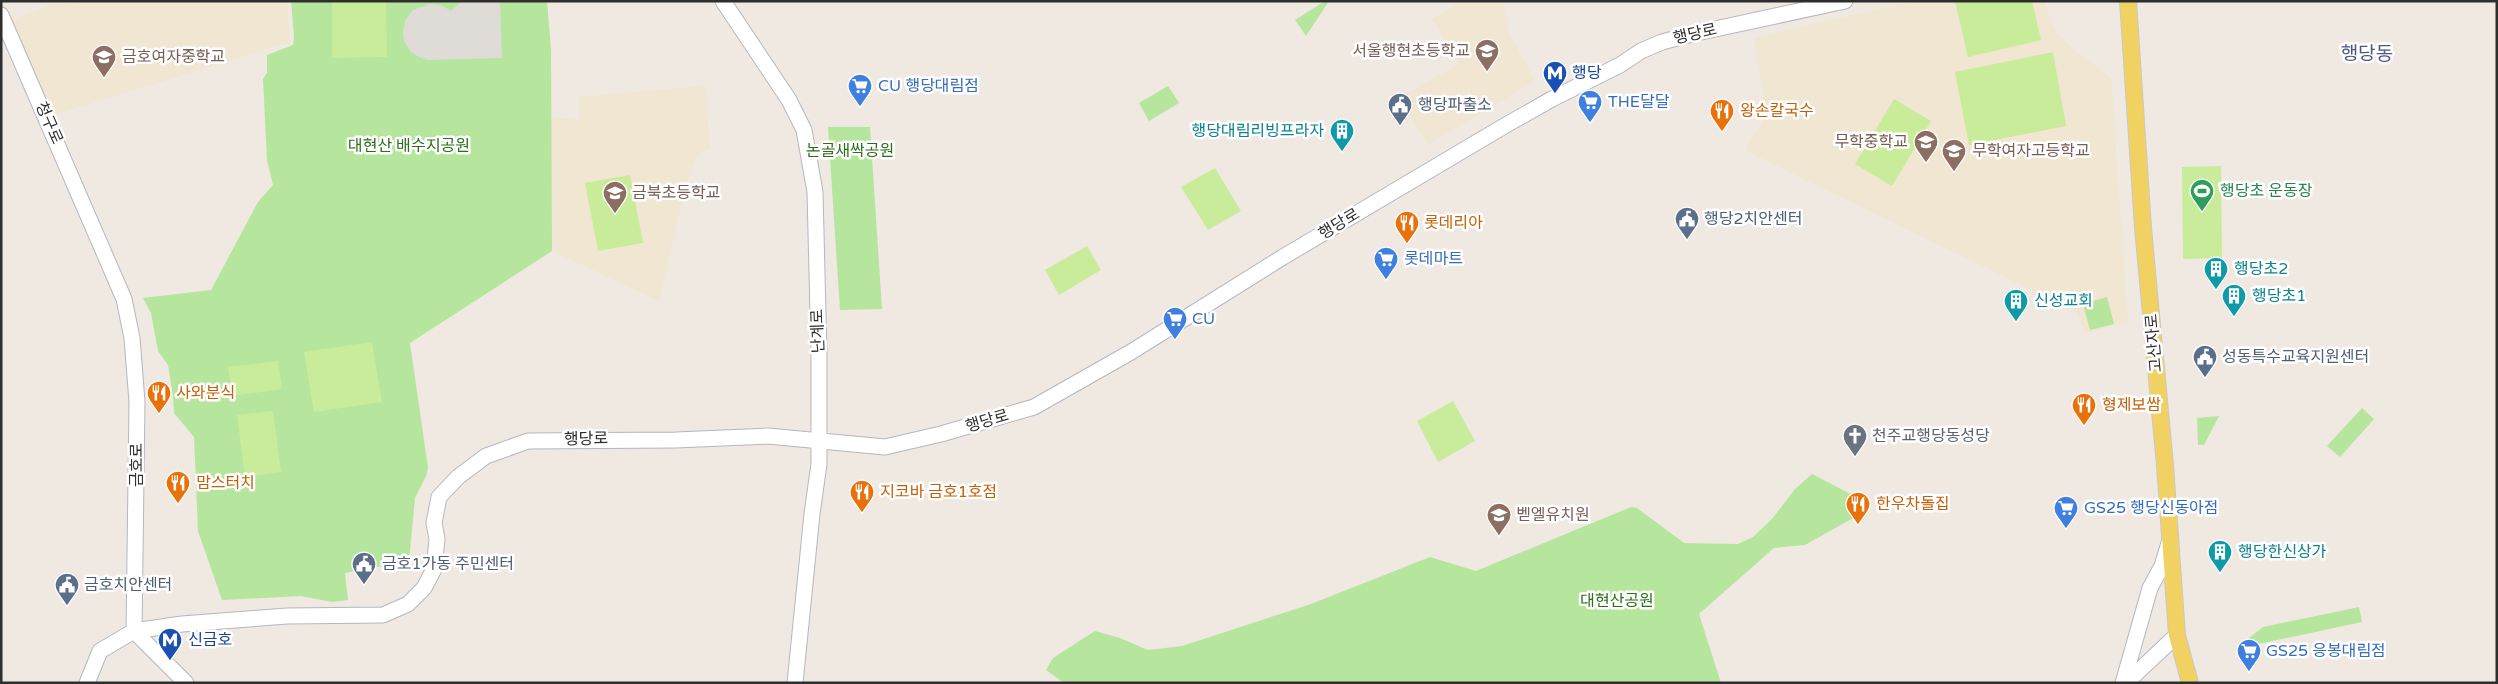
<svg xmlns="http://www.w3.org/2000/svg" width="2498" height="684" font-family="'Varela Round','Noto Sans KR',sans-serif">
<rect width="100%" height="100%" fill="#efe9e1"/>
<!-- education -->
<path fill="#f0e6d1" d="M89,1H287L290,42L50,116L12,20L50,5Z
M1461,1H1503L1509,32L1535,81L1428,145L1399,98L1459,64L1432,19Z
M1912,1H2044L2055,30L2072,48L2111,78L2128,322L2086,333L2076,312L1745,150L1767,115L1754,38Z
M705,86L710,148L698,155L692,166L684,193L659,301L552,251L549,117L579,120V97Z"/>
<!-- green -->
<path fill="#b6e59e" d="M291,1H547L551,50L552,251L410,343L428,468L426,476L415,498L409,561L345,573L348,600L332,602L301,596L222,600L198,531L194,437L174,413L173,396L168,365L158,351L151,313L143,298L211,290L258,202L273,185L267,160L263,79L267,73V55L293,45L294,36Z
M1325,1H1329L1306,36L1295,20Z
M1168,86L1179,103L1149,121L1139,103Z
M828,127H870L882,309L840,310Z
M2107,297L2114,324L2090,330L2083,304Z
M2362,408L2374,419L2340,457L2327,446Z
M2219,416L2204,445H2198L2197,418Z
M1812,474L1866,502L1862,513L1805,545L1774,548L1699,614L1721,683H1064L1046,670L1053,658L1095,631L1120,638L1148,650L1182,646L1311,604L1430,557L1476,571L1631,507L1637,508L1684,543L1738,544L1753,537L1772,519L1795,489Z
M2359,607L2362,622L2235,649L2263,627Z"/>
<!-- pitch -->
<path fill="#c9ec9a" d="M332,1H386L387,57L332,58Z
M1955,1H2032L2041,40L1968,57Z
M2053,52L2066,126L1969,145L1955,72Z
M1894,99L1931,121L1892,186L1855,164Z
M2221,166L2222,258L2183,259L2182,167Z
M1215,168L1241,211L1208,230L1181,187Z
M630,175L643,243L598,251L585,183Z
M1087,246L1101,270L1059,295L1045,270Z
M372,342L382,402L314,412L304,352Z
M278,361L282,389L232,396L228,367Z
M1453,401L1475,441L1438,462L1417,421Z
M273,411L281,472L245,477L237,415Z"/>
<!-- plaza -->
<path fill="#dfdcd8" d="M462,1H500L502,58L428,60L419,57L410,51L404,41L403,30L406,19L413,10L429,4L441,5L451,11Z"/>
<g fill="none" stroke-linecap="round" stroke-linejoin="round">
<defs>
<path id="secondary" d="M723,1L789,100L804,130L815,192L819,354V464L812,514L795,683
M1,15L124,299L132,338L137,402L134,631L186,683
M87,683L100,651L134,631L182,624L287,616L383,615L408,604L424,588L434,569L437,539L434,523L439,497L458,477L486,456L528,441L676,440L768,436L885,447L941,434L1034,407L1131,352L1283,257L1506,125L1552,99L1620,65L1641,51L1662,42L1692,34L1845,1
M2123,683L2150,588L2162,566L2169,543
M2126,683L2177,635"/>
<path id="primary" d="M2128,1L2143,228L2165,465L2177,635L2190,683"/>
</defs>
<!-- secondary casing -->
<use href="#secondary" stroke="#b4b7c1" stroke-width="17"/>
<!-- primary casing -->
<use href="#primary" stroke="#c9c9c9" stroke-width="18"/>
<!-- secondary -->
<use href="#secondary" stroke="#fff" stroke-width="15"/>
<!-- primary -->
<use href="#primary" stroke="#f2d163" stroke-width="16"/>
</g>
<!-- icons -->
<defs>
<symbol id="school-pin" viewBox="-11 -11 22 30"><path d="M0 17L-7.5 6A9.5 9.5 0 1 1 7.5 6Z" fill="#8d6e63" stroke="#fff"/><path d="M0-5L7-2L0 1L-7-2ZM-4 1L0 2.5L4 1V4Q0 6-4 4Z" fill="#fff"/></symbol>
<symbol id="metro-pin" viewBox="-11 -11 22 30"><path d="M0 17L-7.5 6A9.5 9.5 0 1 1 7.5 6Z" fill="#1a4fb4" stroke="#fff"/><path d="M-5.5 5V-5H-3L0 0L3-5H5.5V5H3V-.5L0 4L-3-.5V5Z" fill="#fff"/></symbol>
<symbol id="supermarket-pin" viewBox="-11 -11 22 30"><path d="M0 17L-7.5 6A9.5 9.5 0 1 1 7.5 6Z" fill="#3f7fe0" stroke="#fff"/><path d="M-6-5.5h2.5l.6 2H6L4.5 2H-2.5L-4.4-4H-6ZM-1.5 3.2a1.3 1.3 0 1 0 .1 0ZM3 3.2a1.3 1.3 0 1 0 .1 0Z" fill="#fff"/></symbol>
<symbol id="civic-pin" viewBox="-11 -11 22 30"><path d="M0 17L-7.5 6A9.5 9.5 0 1 1 7.5 6Z" fill="#5c6f8a" stroke="#fff"/><path d="M-.6-6.5H3V-4.5H.6V-3L4-1V1h2V6H-6V1h2V-1L-.6-3ZM-1.2 2.5V6h2.4V2.5Z" fill="#fff"/></symbol>
<symbol id="restaurant-pin" viewBox="-11 -11 22 30"><path d="M0 17L-7.5 6A9.5 9.5 0 1 1 7.5 6Z" fill="#e8710a" stroke="#fff"/><path d="M-5-6h1v4h1v-4h1v4h1v-4h1v5L-1.5 .5V6h-2V.5L-5-1ZM5-6V6H3V1.5H1.5Q1.5-4 5-6Z" fill="#fff"/></symbol>
<symbol id="building-pin" viewBox="-11 -11 22 30"><path d="M0 17L-7.5 6A9.5 9.5 0 1 1 7.5 6Z" fill="#0f9aa8" stroke="#fff"/><path d="M-4-6H4V6H1V3H-1V6H-4ZM-2.5-4.3h1.7v1.8h-1.7ZM.8-4.3h1.7v1.8H.8ZM-2.5-1h1.7V.8h-1.7ZM.8-1h1.7V.8H.8Z" fill="#fff"/></symbol>
<symbol id="stadium-pin" viewBox="-11 -11 22 30"><path d="M0 17L-7.5 6A9.5 9.5 0 1 1 7.5 6Z" fill="#2e9e5b" stroke="#fff"/><path d="M0-5a6.5 5 0 1 0 0 10a6.5 5 0 1 0 0-10ZM-3.5-1.8h7v3.6h-7Z" fill="#fff"/></symbol>
<symbol id="church-pin" viewBox="-11 -11 22 30"><path d="M0 17L-7.5 6A9.5 9.5 0 1 1 7.5 6Z" fill="#6b7280" stroke="#fff"/><path d="M-1.2-6h2.4v3.5h3.3v2.4h-3.3V6h-2.4V-.1h-3.3v-2.4h3.3Z" fill="#fff"/></symbol>
</defs>
<g fill-rule="evenodd">
<use href="#school-pin" x="1473" y="37" width="28" height="38"/>
<use href="#school-pin" x="90" y="43" width="28" height="38"/>
<use href="#metro-pin" x="1541" y="59" width="28" height="38"/>
<use href="#supermarket-pin" x="846" y="72" width="28" height="38"/>
<use href="#supermarket-pin" x="1576" y="88" width="28" height="38"/>
<use href="#civic-pin" x="1386" y="91" width="28" height="38"/>
<use href="#restaurant-pin" x="1708" y="97" width="28" height="38"/>
<use href="#building-pin" x="1328" y="117" width="28" height="38"/>
<use href="#school-pin" x="1912" y="128" width="28" height="38"/>
<use href="#school-pin" x="1940" y="137" width="28" height="38"/>
<use href="#stadium-pin" x="2188" y="177" width="28" height="38"/>
<use href="#school-pin" x="601" y="179" width="28" height="38"/>
<use href="#civic-pin" x="1673" y="205" width="28" height="38"/>
<use href="#restaurant-pin" x="1393" y="209" width="28" height="38"/>
<use href="#supermarket-pin" x="1372" y="245" width="28" height="38"/>
<use href="#building-pin" x="2202" y="255" width="28" height="38"/>
<use href="#building-pin" x="2220" y="282" width="28" height="38"/>
<use href="#building-pin" x="2002" y="287" width="28" height="38"/>
<use href="#supermarket-pin" x="1161" y="305" width="28" height="38"/>
<use href="#civic-pin" x="2191" y="343" width="28" height="38"/>
<use href="#restaurant-pin" x="145" y="379" width="28" height="38"/>
<use href="#restaurant-pin" x="2070" y="391" width="28" height="38"/>
<use href="#church-pin" x="1841" y="422" width="28" height="38"/>
<use href="#restaurant-pin" x="164" y="469" width="28" height="38"/>
<use href="#restaurant-pin" x="848" y="478" width="28" height="38"/>
<use href="#restaurant-pin" x="1844" y="490" width="28" height="38"/>
<use href="#supermarket-pin" x="2052" y="494" width="28" height="38"/>
<use href="#school-pin" x="1485" y="501" width="28" height="38"/>
<use href="#building-pin" x="2206" y="538" width="28" height="38"/>
<use href="#civic-pin" x="350" y="550" width="28" height="38"/>
<use href="#civic-pin" x="53" y="571" width="28" height="38"/>
<use href="#metro-pin" x="156" y="626" width="28" height="38"/>
<use href="#supermarket-pin" x="2235" y="637" width="28" height="38"/>
</g>
<g text-anchor="middle" dominant-baseline="central" stroke-width="5" stroke-linejoin="round" paint-order="stroke">
<!-- street labels -->
<g font-size="16" fill="#2e2e2e" stroke="#fff">
<text transform="translate(1695 34) rotate(-13)">행당로</text>
<text transform="translate(49 123) rotate(66)">청구로</text>
<text transform="translate(1339 224) rotate(-31)">행당로</text>
<text transform="translate(818 331) rotate(-92)">난계로</text>
<text transform="translate(2154 343) rotate(-95)">고산자로</text>
<text transform="translate(987 421) rotate(-16)">행당로</text>
<text transform="translate(586 439) rotate(-1)">행당로</text>
<text transform="translate(137 465) rotate(-90)">금호로</text>
</g>
<!-- education labels -->
<g font-size="16" fill="#785e54" stroke="#fff" text-anchor="start">
<text x="1470" y="51" text-anchor="end">서울행현초등학교</text>
<text x="122" y="57">금호여자중학교</text>
<text x="1908" y="142" text-anchor="end">무학중학교</text>
<text x="1972" y="151">무학여자고등학교</text>
<text x="632" y="193">금북초등학교</text>
<text x="1516" y="515">벧엘유치원</text>
</g>
<!-- transit labels -->
<g font-size="16" fill="#164399" stroke="#fff" text-anchor="start">
<text x="1572" y="73">행당</text>
<text x="188" y="640">신금호</text>
</g>
<!-- shop labels -->
<g font-size="16" fill="#366cbe" stroke="#fff" text-anchor="start">
<text x="878" y="86">CU 행당대림점</text>
<text x="1608" y="102">THE달달</text>
<text x="1404" y="259">롯데마트</text>
<text x="1192" y="319">CU</text>
<text x="2084" y="508">GS25 행당신동아점</text>
<text x="2266" y="651">GS25 응봉대림점</text>
</g>
<!-- service labels -->
<g font-size="16" fill="#4e5e75" stroke="#fff" text-anchor="start">
<text x="1418" y="105">행당파출소</text>
<text x="1704" y="219">행당2치안센터</text>
<text x="2222" y="357">성동특수교육지원센터</text>
<text x="382" y="564">금호1가동 주민센터</text>
<text x="84" y="585">금호치안센터</text>
</g>
<!-- food labels -->
<g font-size="16" fill="#c56008" stroke="#fff" text-anchor="start">
<text x="1740" y="111">왕손칼국수</text>
<text x="1424" y="223">롯데리아</text>
<text x="176" y="393">사와분식</text>
<text x="2102" y="405">형제보쌈</text>
<text x="196" y="483">맘스터치</text>
<text x="880" y="492">지코바 금호1호점</text>
<text x="1876" y="504">한우차돌집</text>
</g>
<!-- culture labels -->
<g font-size="16" fill="#0d838f" stroke="#fff" text-anchor="start">
<text x="1324" y="131" text-anchor="end">행당대림리빙프라자</text>
<text x="2234" y="269">행당초2</text>
<text x="2252" y="296">행당초1</text>
<text x="2034" y="301">신성교회</text>
<text x="2238" y="552">행당한신상가</text>
</g>
<!-- park labels -->
<g font-size="16" fill="#2c6e1b" stroke="#fff">
<text x="409" y="146">대현산 배수지공원</text>
<text x="850" y="151">논골새싹공원</text>
<text x="1617" y="601">대현산공원</text>
</g>
<!-- leisure labels -->
<g font-size="16" fill="#27864d" stroke="#fff" text-anchor="start">
<text x="2220" y="191">행당초 운동장</text>
</g>
<!-- worship labels -->
<g font-size="16" fill="#5b616d" stroke="#fff" text-anchor="start">
<text x="1872" y="436">천주교행당동성당</text>
</g>
<!-- quarter labels -->
<g font-size="19" fill="#4d5680" stroke="#fff">
<text x="2367" y="54">행당동</text>
</g>
</g>
<!-- border -->
<rect width="2498" height="684" fill="none" stroke="#2e2e2e" stroke-width="5"/>
</svg>
